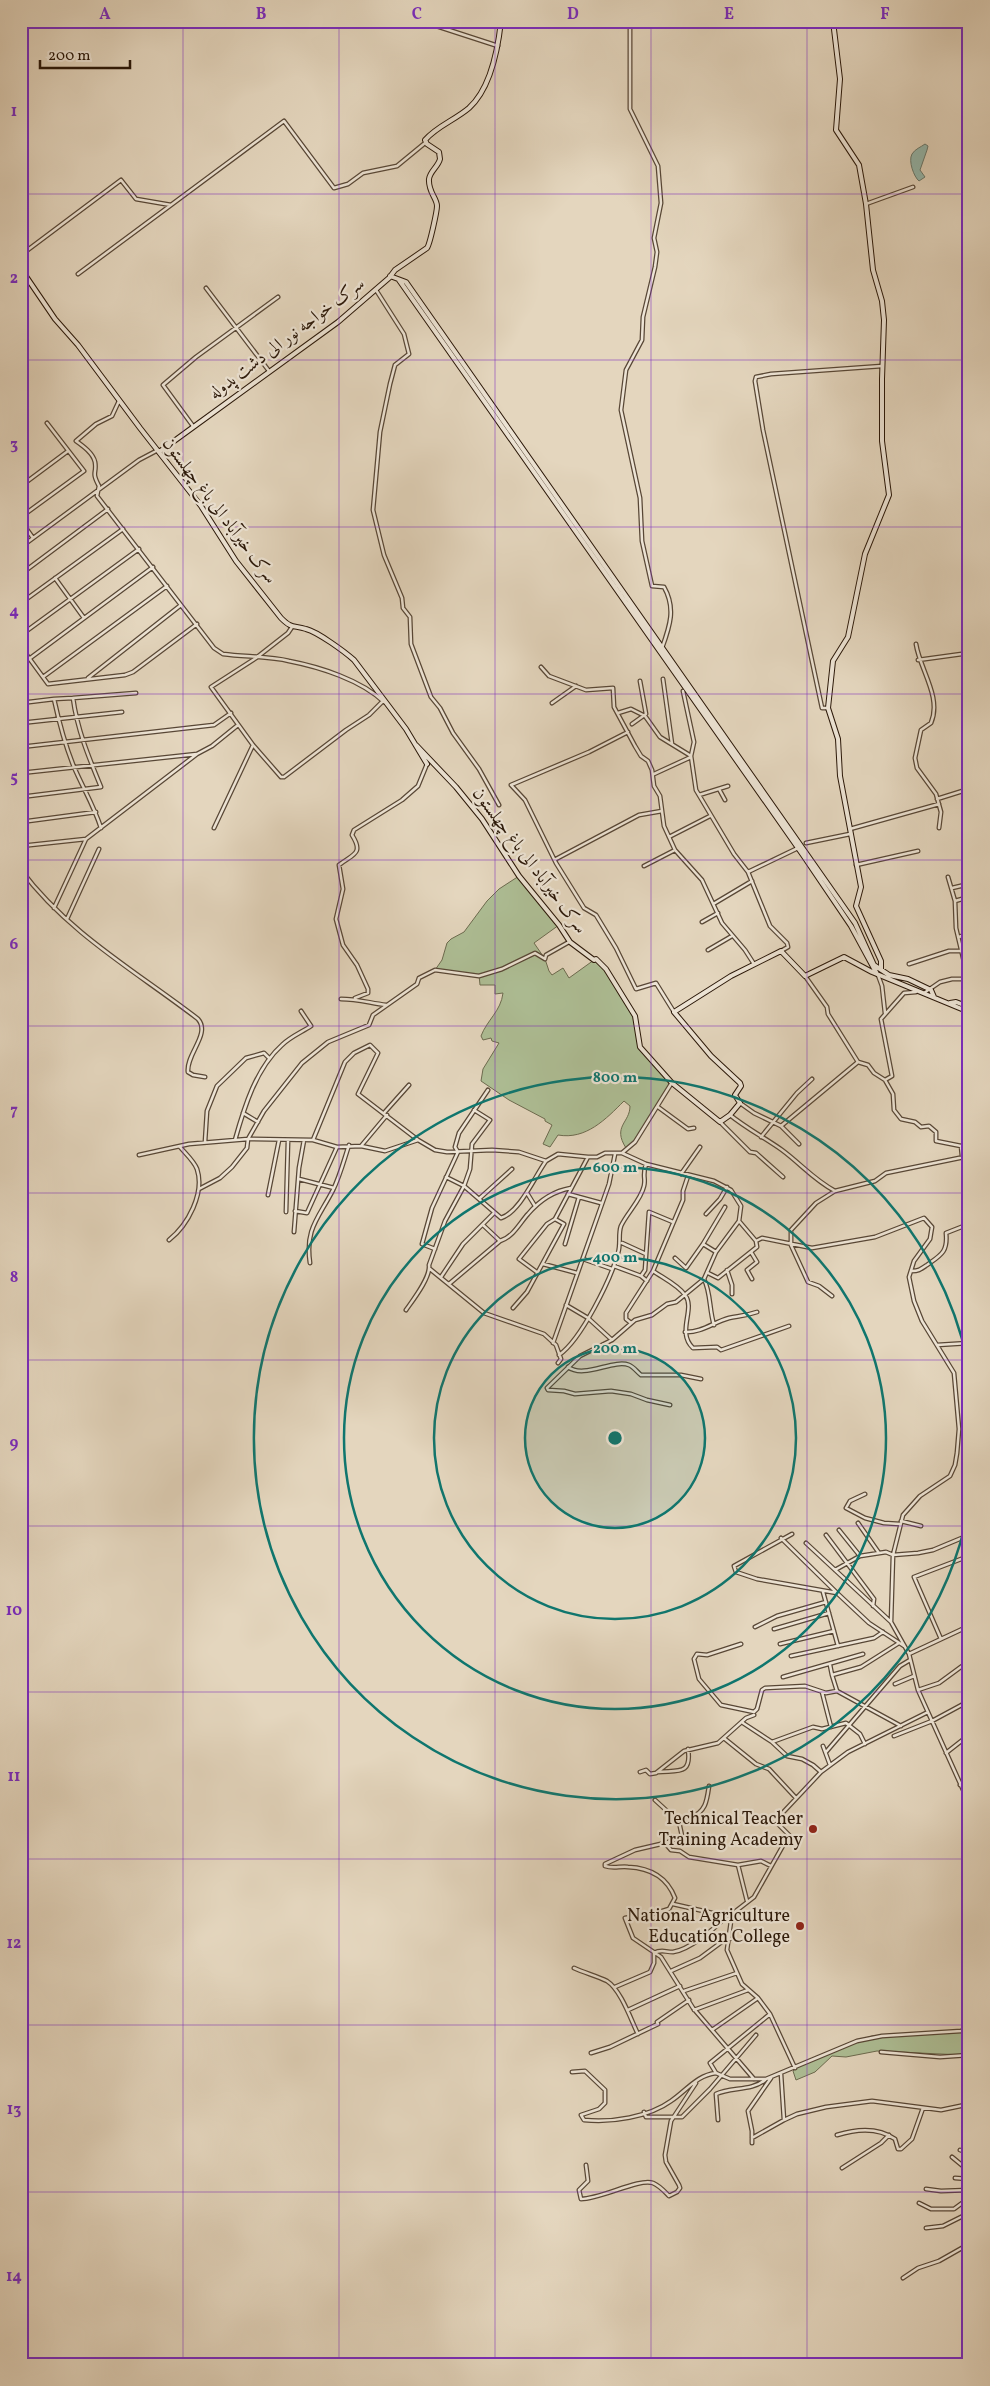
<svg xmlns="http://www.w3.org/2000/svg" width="990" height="2386" font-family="Vollkorn,Amiri,serif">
<rect width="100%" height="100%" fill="#e4d6be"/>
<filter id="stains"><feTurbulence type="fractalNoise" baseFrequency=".004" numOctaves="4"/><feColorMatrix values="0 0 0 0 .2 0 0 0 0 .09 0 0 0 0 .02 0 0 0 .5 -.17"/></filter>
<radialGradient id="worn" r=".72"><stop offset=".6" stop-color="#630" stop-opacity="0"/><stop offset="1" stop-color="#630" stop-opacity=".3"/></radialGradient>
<!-- green -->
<path fill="#aebf96" stroke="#6c6b4f" d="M519,876L559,925L534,943L545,959L549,971L552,975L563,968L569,978L594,960L600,963L635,1016L640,1047L672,1083L637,1137L626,1148C612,1126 630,1123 630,1106L624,1101C606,1119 586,1140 558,1135L550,1147L543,1144L552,1125L545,1121V1119L509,1100L481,1081L483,1069L499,1043L492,1041L491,1038L483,1040L481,1036C487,1020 501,1011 503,993L495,994V985H480L479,975L435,970L442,960L447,943L451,939L464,932L487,901L499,889Z
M969,2028V2053L962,2055L877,2051L846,2057L832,2056L815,2072L796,2080L793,2071L800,2064L846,2044L872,2036L964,2030Z"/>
<!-- water -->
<path fill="#95b9ae" stroke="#6a786c" d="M925,144L928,146L927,150L920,170L925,177L919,181C914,177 908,161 912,154C915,149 921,147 925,144Z"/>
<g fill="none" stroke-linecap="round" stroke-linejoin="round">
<defs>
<path id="street" d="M421,21L498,46
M630,21V109L658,166L661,203L654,238L657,252L655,267L643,317L642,340L626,370L621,410L640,498L642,541L652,586L664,587C676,608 670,626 662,648
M866,204L913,187
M21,255L121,180L136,199L171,205L284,121L334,188L348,184L363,173L397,166L425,143
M78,274L171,205
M206,288L269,371
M376,290L404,334L409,354L395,365L390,384L380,432L373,510L384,555L402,598L403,608L410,617L411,644L431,697L440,708L453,733L479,769L499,805
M119,401L112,416L96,424L76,441C83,446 93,453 95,462C97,474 91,471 99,486L97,496L214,648L223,654C245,657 268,656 289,661C320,667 361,680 384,702
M193,426L163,385L196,357L278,297
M21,486L68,451
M21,517L84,471L47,423
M21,521L33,538
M21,547L139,460L158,450
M21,574L108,509
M55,578L84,618
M21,603L123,529
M292,627L288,633L256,658L211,687L253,745L281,777H284L346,730L369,715L383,701
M21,635L139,549
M916,644C920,670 942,697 931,723L921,730L915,758L917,768L936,794L941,812L939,828
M21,647L48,684L125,675L133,672L197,624
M29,659L153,567
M918,660L969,653
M541,667L549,676L586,690L613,688L614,707L635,746L641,756L648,761L652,770L654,786L660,796L664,826L675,850L702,880L722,923L745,950L754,964
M43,677L167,586
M88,678L181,605
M663,679L672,744
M683,691L694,742L691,756L696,790L734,854L748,872L770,926L787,943L788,947L781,951
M73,698L136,693
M21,703L54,699C59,722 65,745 74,767C83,788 94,806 101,828
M552,703L576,686
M828,708H822L763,430L755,381L756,377L771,374L882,366
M618,713L631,709L645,716L660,737L691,756
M21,723L122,712
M632,724L646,714L640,681
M628,732L589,752L511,785L525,800L556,863L584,908L596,915L616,948L636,989L656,983L674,1012
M21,747L214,725L231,713
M21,773L197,754
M654,774L691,757
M719,789L725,800
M699,795L728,786
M21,797L101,787C89,758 77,729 73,698L54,699
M937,799L969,789
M21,822L96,812
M214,828L253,745
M850,829L939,804
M669,837L710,816
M806,843L850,834
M21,846L86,839
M556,859L639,815L662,811
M856,865L918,851
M644,866L675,850
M21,870C68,933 137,972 198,1019C211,1034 186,1054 188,1072L193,1075L205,1077
M748,872L798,848
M948,877L955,901L956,928L969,983
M952,888L969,884
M955,901L969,897
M715,903L752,881
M54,908L86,839L197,754L212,746L238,725
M67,919L99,849
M702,922L718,913
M959,937L969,933
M708,950L732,936
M909,964L949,951H962
M878,975L882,986L885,1013
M805,976L827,1007L828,1014L858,1062L868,1065L874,1073L885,1080L893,1094L894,1110L901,1119L915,1122L921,1127L929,1126L936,1132V1141L961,1146L962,1156
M924,993L940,982L952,979H969
M355,998L368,993V989L357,965L343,945L336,919L343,889L339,865C353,854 364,854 352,835L354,830L402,800L418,786L427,764
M341,999C357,999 370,1003 386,1005
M965,1065L969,1064
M885,1080L892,1076L881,1019L904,993L916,992
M740,1103L754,1113L781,1126L799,1144
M658,1107L688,1129L694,1128
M243,1113L258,1122
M384,1113L409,1085
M730,1115C746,1128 765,1138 782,1150C801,1164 814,1180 835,1191L875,1181L886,1173L969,1156
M720,1122L750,1152L756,1153L783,1177
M781,1126L858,1062
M761,1137L797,1093L812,1079
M235,1140C244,1108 256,1068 282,1045C290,1037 302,1032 311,1026L301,1011
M313,1140L345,1062L354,1053L370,1045L378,1053L358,1094L418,1140
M205,1142L207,1111L217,1086L246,1058L264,1053L269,1058
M361,1146L387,1115
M622,1153L635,1142L671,1084
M139,1155L189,1144L248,1139L313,1140L337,1147L361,1146L385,1151L418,1140L435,1150L447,1152L492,1150L519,1152L546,1161L558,1154L588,1157H597L605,1153H622L646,1164L714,1181L731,1190L741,1206L739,1221L716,1252L704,1279L676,1302L667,1304L652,1315L635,1320L612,1340L580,1356L547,1388L548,1390L564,1391L575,1394L611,1391L631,1394L647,1400L670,1405
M681,1174L700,1147
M446,1177L464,1186L501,1218C520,1212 535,1176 546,1161
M299,1179L334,1188
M199,1189L220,1178L232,1167L247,1148L248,1139L264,1111L302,1063L328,1042L369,1025L373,1015L417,984L419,978L435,970L479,976L502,969L535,953L545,959L546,955L569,942
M527,1193L535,1206
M568,1194L601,1203
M268,1195L279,1140
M480,1198L512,1169
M295,1211L307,1213L337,1147
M286,1212L288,1141
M706,1214L720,1199L727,1187
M483,1225L500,1241
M294,1232L299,1168L304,1140
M169,1240C188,1225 205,1193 197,1169C194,1161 185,1153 180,1147
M756,1241L762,1238L812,1248L875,1237L924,1218L932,1227L930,1239L914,1261L909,1277L914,1301L922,1321L954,1373L959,1429L957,1453L955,1465L950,1476L920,1496L903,1515L893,1555L891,1622
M791,1242V1230L816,1203L835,1191
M622,1243L646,1254
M790,1243L808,1282L819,1286L832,1296
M565,1244L579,1197
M435,1249L422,1244L432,1208L458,1152L455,1147L459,1133L488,1090
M716,1252L703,1244L725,1207
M751,1252L757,1262L747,1270L752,1279
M675,1258L686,1268L703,1244
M583,1259L612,1269
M310,1263C305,1229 318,1219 333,1190C340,1176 344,1160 349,1145
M543,1264L577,1273
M614,1266L641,1276L647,1281
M430,1269L484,1313L544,1334L556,1345L561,1359L558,1363
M727,1270L732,1285V1294
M653,1271C663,1278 678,1285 685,1295C696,1309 676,1332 693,1348L717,1347L721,1350L789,1326
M912,1271C919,1271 921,1269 927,1265C941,1255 948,1252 946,1233L969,1224
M538,1273L519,1259L547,1224L555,1219L588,1157
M708,1273L718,1278L757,1247L756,1241L739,1221
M641,1276L645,1270L649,1212L673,1222
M441,1277L463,1244L494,1213
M704,1279C711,1293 709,1309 714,1325
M449,1284L500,1241C513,1237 519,1224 528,1214C539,1201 554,1191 571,1188
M566,1305L588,1318L612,1340
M513,1308L527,1292L564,1224L555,1219
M406,1310C413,1300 431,1277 429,1265L445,1221L464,1186L470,1169L472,1144L490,1120L474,1110
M631,1323L626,1319V1313L653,1271L683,1200V1191L688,1176
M685,1332C701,1333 714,1322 729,1318C739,1316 745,1316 757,1312
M553,1343L609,1184L615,1154
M937,1345L969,1343
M559,1355C581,1340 611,1279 618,1253C621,1244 618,1234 621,1226C627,1213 641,1200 644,1186C646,1178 642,1176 646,1164
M568,1367C584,1379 613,1359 629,1365C634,1367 637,1372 641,1375H681L701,1379
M865,1494L850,1501L846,1508L865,1518L884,1523L900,1524
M901,1521L921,1526
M858,1523L879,1553
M839,1530L860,1556
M792,1534L734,1566L736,1572L757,1579L837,1593L869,1623L904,1646
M826,1535L874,1599L873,1606
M781,1538L837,1593
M806,1543L891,1622L909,1654L918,1690L969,1803
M835,1570L860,1556L886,1552L893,1555L918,1553L933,1550L969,1535
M823,1592L838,1646
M755,1627L777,1616L826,1602
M774,1629L829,1613
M941,1639L914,1577L969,1556
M741,1644L707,1655L697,1654L694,1659L699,1679L721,1705L754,1712L757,1709L762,1690L765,1688L805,1686L826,1693L837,1691L901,1726
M780,1644L834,1631
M909,1654L969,1626
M791,1656L874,1638L883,1632
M830,1665L832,1675
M783,1677L863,1654
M895,1684L914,1676
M918,1690L939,1683L969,1661
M837,1691L832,1675L861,1667L899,1643
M822,1692L831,1727
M743,1723L772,1742L787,1756L802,1759L813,1765L821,1772
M894,1736L932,1721L969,1701
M725,1739L756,1764L769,1769L796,1798
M772,1742L813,1727L822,1729L846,1723L860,1734L865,1744
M823,1746L830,1765
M826,1752L900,1666L910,1660
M946,1753L969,1735
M640,1772L646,1770L650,1774L656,1773L684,1751L718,1743L746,1718L754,1715
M658,1772C677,1770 692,1776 688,1749
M960,1785L969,1780
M655,1800L679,1822
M666,1843L682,1836L679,1822C683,1818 686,1818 691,1817C706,1812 707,1800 709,1786
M738,1865L747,1901
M673,1904L721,1915L725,1918
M574,1968C585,1973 597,1976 607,1981C621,1990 631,2020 638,2034
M671,1971L700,1958L727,1938V1940L730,1939
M615,1987L650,1972L654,1963V1953C661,1949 665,1952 673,1952C689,1950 714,1929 725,1918L730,1919
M684,1991L737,1973
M628,2010L680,1986
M694,2010L748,1990
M712,2030L758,1998
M881,2052L940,2057L969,2055
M591,2053L610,2047L658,2024L657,2022L689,2000
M795,2068L770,2014L758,1998L742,1984L727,1950L732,1914L754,1897L789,1835L775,1821L821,1772L848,1752L928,1712
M572,2072L585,2071L605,2090V2103L599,2109L581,2115L584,2120C611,2123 649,2117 671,2101C686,2091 697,2075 716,2073L730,2079H766L857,2041L882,2036L961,2031L969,2026
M716,2073L710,2063L770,2014
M754,2079L693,2008L661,1957L633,1938L625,1918L656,1913L669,1909L675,1898C667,1877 651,1868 628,1867C620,1866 613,1869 605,1866V1864L635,1850L665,1843L671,1850L680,1851L689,1857L738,1865L761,1861L771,1866
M967,2088H969
M644,2112L646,2117H682L710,2089L756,2035
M718,2120L716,2094C731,2087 752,2091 765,2080
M784,2120L797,2114L826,2107L872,2101L941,2110L965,2105
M837,2135C856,2129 878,2127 895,2139L898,2149H901L912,2139L923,2108
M752,2138L784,2120L781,2074
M752,2143V2131L748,2111L771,2078
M960,2150L969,2153
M952,2157L969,2171
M586,2165L588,2181L579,2190L581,2199C601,2199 639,2178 653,2183C660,2186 664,2191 669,2196L677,2192L680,2188L679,2185L666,2162L665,2155L671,2121L696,2083
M842,2168L881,2143L889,2135
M955,2178L969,2179
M926,2189L941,2191L969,2190
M919,2203L931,2209H954L969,2198
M967,2213L969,2206
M926,2228L943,2226L969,2213
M903,2278L918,2268L939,2261L969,2244"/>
<path id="secondary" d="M833,21L840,79L836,130L859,165L866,204L873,270L882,301L884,320L882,379V441L889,495L865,554L848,637L833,661L828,708L838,739L840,776L861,887L856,906L881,961V970
M21,269L55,319L78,345L140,428L201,506L236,561L281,618C292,629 293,625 306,629C318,632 345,652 354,660L406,729L427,764
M390,276L406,282L855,923L874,965L889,975L908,979L931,990L934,997
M399,280L803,855L851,926L877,974
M159,452L338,322L389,278L395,270L427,248C430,244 437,211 437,206C437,198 428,192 429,179C430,171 438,167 440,159L439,152L427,144L425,140C437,126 455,120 469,108C491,88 498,49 501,21
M416,745L456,787L482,819L519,876L559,925L570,942L594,960L596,959L606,969L635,1016L640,1047L672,1083L720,1122L730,1115L740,1103L735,1095L741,1086L740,1083L711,1056L674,1012L731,976L781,951L805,976L844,957L872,972L969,1012
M950,1003L956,1002L969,1007"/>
</defs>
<!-- street casing -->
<use href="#street" stroke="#584736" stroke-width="5"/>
<!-- secondary casing -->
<use href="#secondary" stroke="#2a1708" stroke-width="6"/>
<!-- street -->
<use href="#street" stroke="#ede4d5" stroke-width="2.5"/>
<!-- secondary -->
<use href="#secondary" stroke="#ede4d5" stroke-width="4"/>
</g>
<!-- grid -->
<path fill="none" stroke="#7b2cbf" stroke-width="1" stroke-opacity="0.55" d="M183,21V2365M339,21V2365M495,21V2365M651,21V2365M807,21V2365M21,194H969M21,360H969M21,527H969M21,694H969M21,860H969M21,1026H969M21,1193H969M21,1360H969M21,1526H969M21,1692H969M21,1859H969M21,2025H969M21,2192H969"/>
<!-- distance rings -->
<circle cx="615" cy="1438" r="90" fill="#0f766e" fill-opacity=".12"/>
<g fill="none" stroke="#0f766e" stroke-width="2.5">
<circle cx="615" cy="1438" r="90"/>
<circle cx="615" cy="1438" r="181"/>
<circle cx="615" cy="1438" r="271"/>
<path d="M968 1513A361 361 0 1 1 968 1363"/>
</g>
<!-- markers -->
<g fill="#8f2418" stroke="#ede4d5" stroke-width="2">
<circle cx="813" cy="1829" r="5"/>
<circle cx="800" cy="1926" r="5"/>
</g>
<g text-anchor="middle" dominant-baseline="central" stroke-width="4.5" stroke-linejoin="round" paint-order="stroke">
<!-- street labels -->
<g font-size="18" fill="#2a1708" stroke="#ede4d5">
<text transform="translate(287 339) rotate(-37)">سرک خواجه نور الی دشت پدوله</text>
<text transform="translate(219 511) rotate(53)">سرک خیرآباد الی باغ چهلستون</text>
<text transform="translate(529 861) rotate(53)">سرک خیرآباد الی باغ چهلستون</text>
</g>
<!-- poi labels -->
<g font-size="18" fill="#2a1708" stroke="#ede4d5" text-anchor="end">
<text x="803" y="1819">Technical Teacher<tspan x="803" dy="21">Training Academy</tspan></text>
<text x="790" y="1916">National Agriculture<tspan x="790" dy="21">Education College</tspan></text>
</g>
</g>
<circle cx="615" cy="1438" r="8" fill="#0f766e" stroke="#ede4d5" stroke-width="2.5"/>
<g font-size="15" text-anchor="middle" font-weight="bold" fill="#0f766e" stroke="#ede4d5" stroke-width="4.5" stroke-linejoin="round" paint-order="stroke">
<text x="615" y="1082">800 m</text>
<text x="615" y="1172">600 m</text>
<text x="615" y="1262">400 m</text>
<text x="615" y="1353">200 m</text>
</g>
<!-- margin -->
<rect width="990" height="2386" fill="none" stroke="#e4d6be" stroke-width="55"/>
<!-- scale -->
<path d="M40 60v8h90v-8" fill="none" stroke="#2a1708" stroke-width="2.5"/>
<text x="48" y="60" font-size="15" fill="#2a1708" stroke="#ede4d5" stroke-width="4" paint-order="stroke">200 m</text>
<rect x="28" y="28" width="934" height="2330" fill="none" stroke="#7b2cbf" stroke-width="2"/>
<g font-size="16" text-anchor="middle" font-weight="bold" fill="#7b2cbf">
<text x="105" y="19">A</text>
<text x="261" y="19">B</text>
<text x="417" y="19">C</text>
<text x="573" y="19">D</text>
<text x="729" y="19">E</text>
<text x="885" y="19">F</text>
<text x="14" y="116">1</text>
<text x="14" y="283">2</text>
<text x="14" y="449">3</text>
<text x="14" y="616">4</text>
<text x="14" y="782">5</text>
<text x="14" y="949">6</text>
<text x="14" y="1115">7</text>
<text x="14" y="1282">8</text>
<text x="14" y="1448">9</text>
<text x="14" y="1615">10</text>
<text x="14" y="1781">11</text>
<text x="14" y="1948">12</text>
<text x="14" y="2114">13</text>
<text x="14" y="2281">14</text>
</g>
<rect width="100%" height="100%" filter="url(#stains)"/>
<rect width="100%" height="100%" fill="url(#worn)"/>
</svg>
